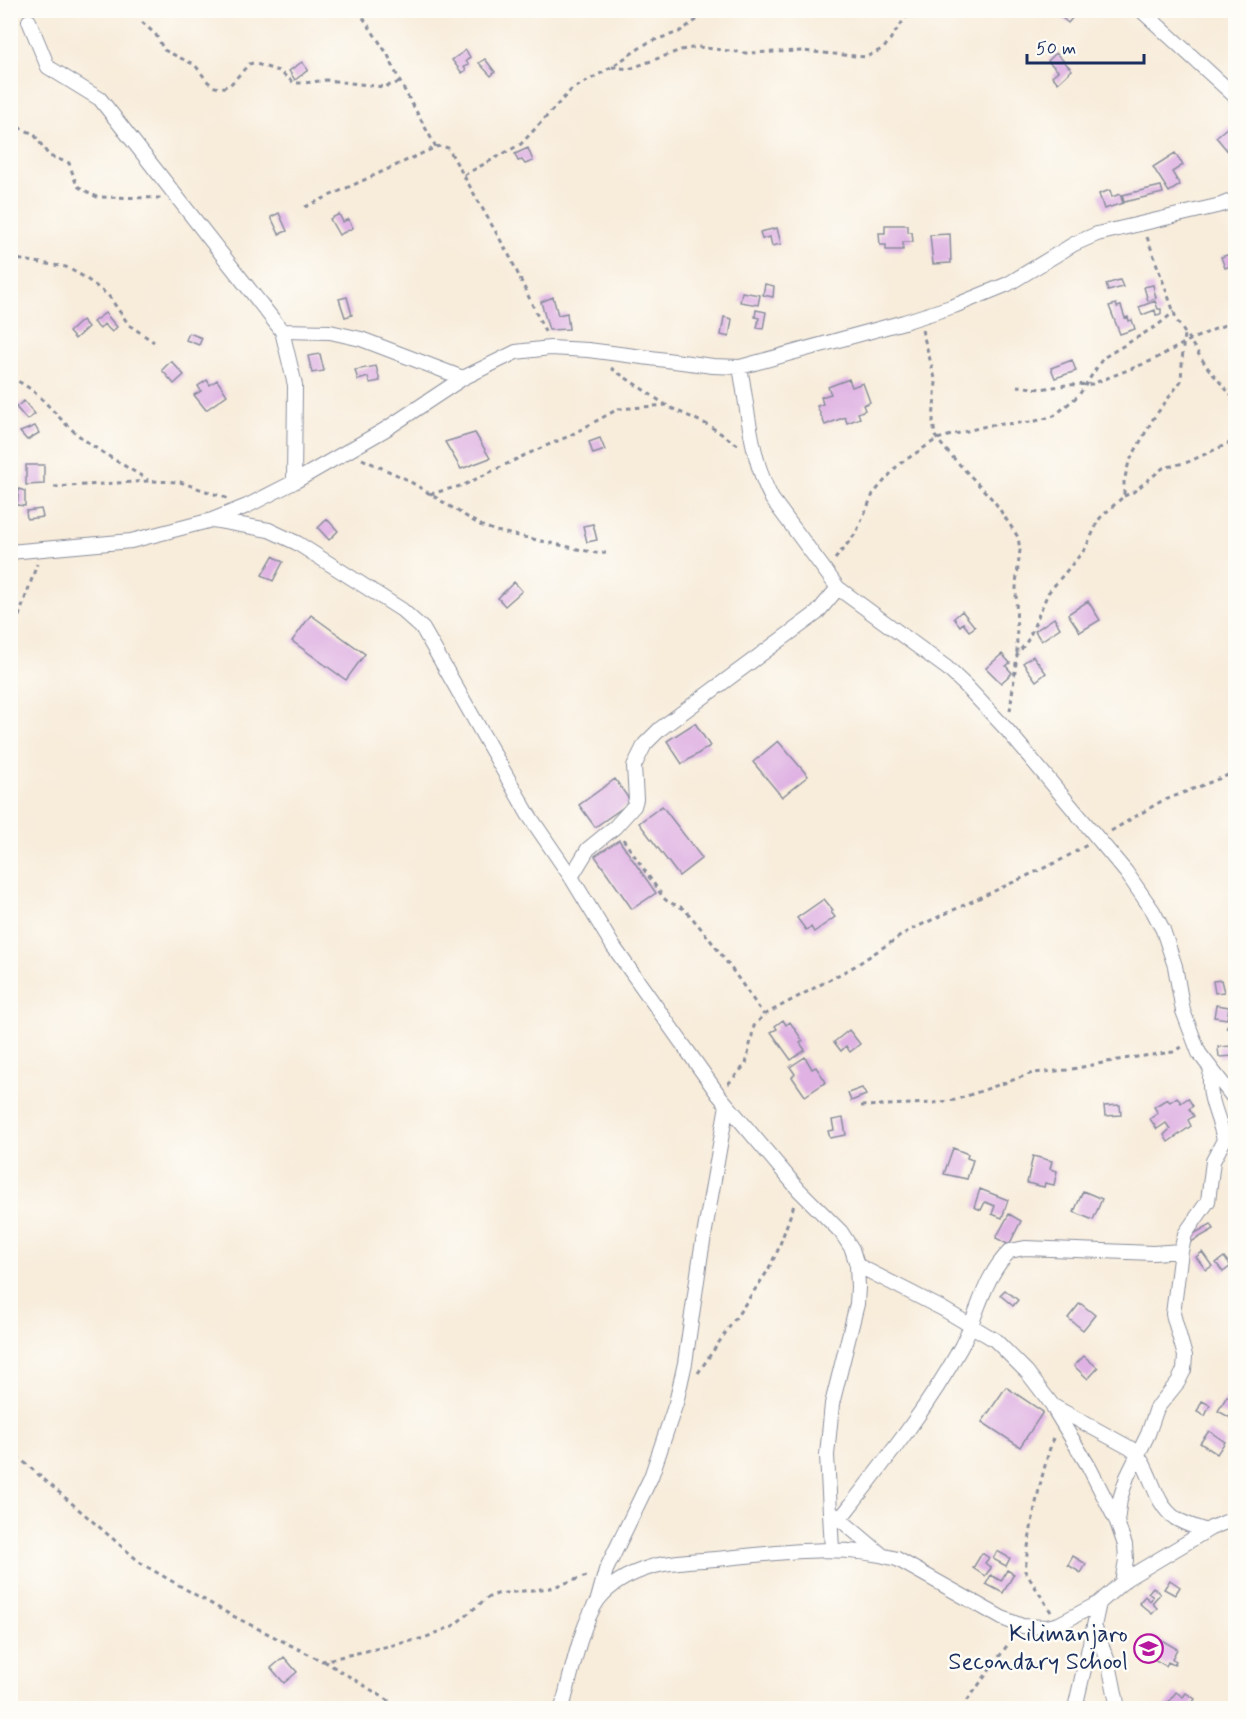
<svg xmlns="http://www.w3.org/2000/svg" width="1246" height="1719" font-family="Mynerve,sans-serif">
<rect width="100%" height="100%" fill="#fdfcf7"/>
<filter id="ink" filterUnits="userSpaceOnUse"><feTurbulence type="fractalNoise" baseFrequency=".0167" numOctaves="2"/><feDisplacementMap in="SourceGraphic" scale="12" xChannelSelector="R" yChannelSelector="G"/><feConvolveMatrix kernelMatrix="1 2 1 2 8 2 1 2 1" color-interpolation-filters="sRGB"/></filter>
<filter id="wash" filterUnits="userSpaceOnUse"><feTurbulence type="fractalNoise" baseFrequency=".008" numOctaves="4" result="noise"/><feDisplacementMap in="SourceGraphic" scale="24" xChannelSelector="R" yChannelSelector="G"/><feGaussianBlur stdDeviation="1.35" result="paint"/><feColorMatrix in="noise" values="0 0 0 0 0 0 0 0 0 0 0 0 0 0 0 0 0 1.4 0 .05"/><feComposite in="paint" operator="in"/></filter>
<g filter="url(#wash)">
<rect width="100%" height="100%" fill="#f8ecda"/>
<g id="blocks">
<!-- building -->
<path fill="#dfb2e3" d="M1067,10H1079L1068,23L1061,17Z
M466,50L470,57L466,61L469,65L464,67L466,70L462,73L452,60Z
M1056,53L1072,70L1058,83L1052,76L1058,71L1048,61Z
M485,59L495,72L491,76L479,63Z
M302,62L308,70L295,80L289,71Z
M1229,126L1232,130L1236,128V149L1230,154L1216,137Z
M528,148L533,161L525,164L522,160L518,161L515,154Z
M1175,153L1183,165L1172,172L1180,185L1169,192L1153,167Z
M1161,186L1163,193L1124,202L1122,195Z
M1110,190L1112,197L1120,194L1123,203L1104,209L1099,194Z
M279,213L287,231L279,234L271,217Z
M339,214L343,222L348,219L353,228L339,235L330,219Z
M885,225H908V232H912L913,242H903V250H886V245H880L879,233H885Z
M777,228L781,244L772,246L770,237L762,239L760,232Z
M950,234L951,263L933,264L930,235Z
M1236,252V264L1225,268L1221,257Z
M1120,280L1123,287L1108,291L1106,284Z
M765,284L774,286L773,297L763,295Z
M1153,285L1156,298L1148,301L1144,287Z
M742,292L760,295L758,305L740,302Z
M347,297L352,315L345,317L339,299Z
M553,297L558,315L567,313L569,329L549,330L541,302Z
M1155,301L1158,309H1161V314L1156,315L1155,310L1142,315L1139,307Z
M1116,304L1117,307L1121,306L1125,318L1128,317L1129,321L1132,320L1135,329L1120,334L1109,306Z
M756,310L766,312L763,329L757,328L759,318L755,317Z
M105,313L117,327L112,332L104,324L100,329L93,322Z
M724,317L732,319L729,337L721,335Z
M82,320L88,327L75,339L69,332Z
M189,333L202,338L199,345L186,340Z
M320,354L324,371L312,373L308,356Z
M1072,360L1076,371L1055,378L1051,368Z
M171,361L184,375L174,384L162,370Z
M376,366L380,381L370,383L368,377L358,380L355,370Z
M849,379L852,387L863,383L870,402L863,405L865,410L858,413L860,418L847,423L845,417L825,425L817,406L823,404L821,397L831,394L828,387Z
M207,380L210,385L217,380L227,395L206,410L194,395L201,391L198,386Z
M24,401L35,414L27,420L16,407Z
M35,426L39,433L27,440L20,432Z
M475,433L490,458L461,469L445,442Z
M600,438L605,450L593,454L589,442Z
M26,465H44V484L26,485Z
M19,489L25,491V506L17,505Z
M41,509L43,517L27,519L26,511Z
M327,519L338,531L329,540L318,528Z
M593,524L597,540L587,542L583,526Z
M273,556L283,562L273,581L262,575Z
M514,582L522,591L505,606L498,598Z
M1088,601L1100,620L1080,632L1068,614Z
M962,611L975,627L969,631L963,623L960,626L954,618Z
M311,615L365,654L346,680L292,641Z
M1054,618L1060,628L1041,641L1035,631Z
M1002,654L1010,663L1006,666L1012,673L1001,683L986,668Z
M1033,656L1046,673L1036,681L1023,663Z
M695,723L710,746L682,764L667,741Z
M778,741L808,776L782,797L753,762Z
M615,779L631,802L595,827L579,805Z
M662,806L702,858L679,876L639,823Z
M619,840L656,893L632,909L595,856Z
M824,899L833,910L831,912L835,917L814,932L811,927L806,930L797,918Z
M1221,980L1224,992L1215,993L1213,981Z
M1216,1005L1229,1007L1227,1019L1214,1017Z
M783,1020L786,1025L790,1022L803,1041L800,1043L805,1050L791,1060L771,1032L777,1029L775,1026Z
M849,1030L860,1044L850,1052L846,1046L841,1051L834,1042Z
M1233,1046L1234,1056L1219,1057L1218,1047Z
M805,1057L812,1069L816,1067L826,1082L805,1096L792,1077L795,1074L790,1067Z
M862,1088L866,1095L851,1101L848,1093Z
M1177,1097L1181,1103L1188,1098L1193,1106L1189,1109L1194,1116L1188,1120L1191,1126L1168,1142L1164,1135L1170,1129L1166,1123L1157,1129L1150,1119L1158,1113L1154,1107L1167,1099L1170,1102Z
M1120,1105L1121,1115L1105,1116L1104,1106Z
M843,1118L846,1135L830,1138L828,1131L834,1130L832,1120Z
M953,1148L968,1154L967,1158L973,1160L967,1179L944,1174Z
M1033,1156L1052,1161L1050,1169L1057,1171L1054,1185L1045,1183L1044,1187L1027,1183Z
M980,1189L1008,1200L1002,1218L992,1214L995,1206L985,1202L981,1210L974,1207Z
M1083,1191L1102,1199L1093,1220L1074,1212Z
M1009,1214L1021,1221L1009,1245L996,1238Z
M1211,1224L1214,1229L1191,1242L1188,1237Z
M1202,1252L1212,1266L1206,1270L1196,1257Z
M1224,1257L1231,1266L1223,1272L1216,1263Z
M1005,1290L1018,1300L1013,1306L1000,1295Z
M1080,1303L1095,1315L1083,1330L1068,1318Z
M1084,1356L1098,1368L1088,1379L1074,1366Z
M1006,1387L1043,1412L1020,1447L982,1422Z
M1227,1396L1236,1401V1421L1218,1411Z
M1202,1401L1210,1405L1205,1416L1197,1412Z
M1209,1431L1225,1442L1217,1454L1200,1443Z
M997,1551L1010,1558L1006,1566L993,1559Z
M982,1553L989,1558L985,1563L991,1568L985,1576L973,1568Z
M1073,1556L1086,1564L1081,1573L1068,1565Z
M1007,1570L1014,1574L1003,1593L986,1584L991,1575L1001,1581Z
M1170,1580L1180,1587L1175,1595L1164,1589Z
M1153,1587L1160,1594L1152,1603L1157,1608L1152,1614L1139,1603L1145,1596L1150,1601L1153,1597L1148,1593Z
M1153,1635L1177,1649L1172,1659L1176,1661L1174,1665L1168,1662L1166,1666L1143,1653Z
M284,1657L297,1672L284,1683L271,1668Z
M1176,1692L1183,1697L1186,1693L1195,1699L1190,1707L1192,1708H1164Z"/>
</g>
</g>
<g filter="url(#ink)">
<use href="#blocks" fill-opacity="0" stroke="#8a8e9c" stroke-width="1.5"/>
<g fill="none" stroke-linecap="round" stroke-linejoin="round">
<defs>
<path id="minor" d="M1141,10L1236,97
M29,21L48,67L100,99L282,331L295,385L294,482
M282,331L330,332L361,339L463,378
M740,367C748,410 751,460 772,499L838,588L947,668L966,686L1008,731L1126,872L1153,911L1163,930L1175,966L1183,1011L1199,1053L1236,1101
M213,520L269,530L297,543L402,610L423,629L528,814L571,877L613,946L718,1094L799,1190L841,1232L852,1249L857,1265L858,1287L857,1304L832,1404L827,1455L832,1550
M10,552L131,541L212,520L247,506L294,482L386,429L463,378L516,352L550,348L588,350L713,366L740,367L904,322L954,306L1008,284L1074,244L1097,234L1221,205L1236,199
M571,877L588,849L615,827L634,806L636,799L634,766L645,744L660,729L817,613L838,588
M857,1265L943,1309L995,1340L1027,1372L1053,1406L1130,1448C1153,1466 1151,1501 1175,1518C1184,1524 1196,1527 1206,1531
M1054,1409L1089,1467L1116,1520
M835,1515L881,1554
M840,1519C883,1464 927,1409 961,1347C978,1315 983,1277 1010,1251L1025,1248L1153,1253L1181,1251
M1122,1583L1126,1560L1125,1545L1117,1522L1120,1499L1127,1477L1148,1434L1157,1408L1178,1382L1184,1370L1185,1356L1173,1314L1181,1251L1185,1234L1208,1201L1213,1161L1224,1140C1219,1114 1206,1098 1211,1070
M598,1599L606,1570L651,1477L676,1403L685,1363L701,1253L727,1105
M1099,1603L1094,1626L1109,1664L1118,1708
M562,1708C571,1677 580,1626 598,1600C611,1583 631,1573 651,1567C671,1561 694,1561 715,1559C774,1554 838,1542 897,1559L1002,1618L1022,1626L1047,1627L1059,1624L1099,1603L1126,1579L1211,1528L1236,1518
M1075,1708L1094,1626"/>
</defs>
<!-- minor casing -->
<use href="#minor" stroke="#8a8e9c" stroke-width="16"/>
<!-- path -->
<path stroke="#8a8e9c" stroke-width="3" stroke-dasharray="4.5 4.5" stroke-linecap="butt" d="M358,10L388,55L400,82L436,147
M142,22L156,35L164,50L195,65L208,82L215,87L221,88L230,85L249,64L253,63L279,71L294,83H305L326,80L384,87L400,82
M612,67L629,69L681,50L698,47L746,53L802,51L866,57L884,48L911,10
M10,124L34,134L49,156L69,163L77,186L97,197L161,198
M464,175L521,144L571,90L605,71L649,42L679,32L711,10
M305,207L436,147L441,146L448,148L510,257L547,336
M1147,237L1177,321L1207,367L1236,401
M10,258L66,267L84,277L108,295L129,325L154,342
M922,330L936,382L933,421L935,436L945,449L994,501L1018,537L1020,550L1016,584L1017,653
M611,368L669,407L708,425L738,445
M10,378C39,388 54,416 77,434C99,452 124,465 148,480
M1017,386L1041,389L1066,385L1092,384L1151,361L1190,340L1236,320
M362,459L406,479L480,525L496,531L596,553H606
M54,487L149,481L180,482L229,499
M430,494L464,485L525,455L569,436L618,409L666,405
M1124,496L1132,493L1163,468L1188,462L1236,440
M835,559L856,533L873,494L898,465L937,439L948,436L990,425L1032,422L1054,416L1079,395L1103,358L1158,325L1174,312
M10,642L37,564
M1010,711L1017,655L1028,640L1048,593L1085,549L1100,518L1124,496V481L1129,462L1153,419L1181,381L1184,332
M1111,831L1160,802L1236,772
M623,839L663,897C669,905 679,904 686,911C715,943 739,980 764,1015
M1227,1029L1236,993
M728,1084L746,1064L754,1026L764,1015L855,966L908,931L1059,861L1087,845
M861,1106L934,1103L955,1100L1033,1073L1067,1070L1123,1059L1173,1052L1182,1047
M698,1373L767,1272L778,1250L794,1205
M10,1450L142,1564L229,1614L322,1661L424,1638L453,1626L487,1598L497,1594L550,1588L590,1575
M1051,1612L1025,1571C1030,1525 1040,1479 1054,1435
M324,1661L391,1702L398,1708
M962,1708L1014,1636"/>
<!-- minor -->
<use href="#minor" stroke="#fff" stroke-width="14"/>
</g>
</g>
<!-- icons -->
<defs>
<symbol id="school-ring" viewBox="-11 -11 22 22"><circle r="9.5" fill="#fdfcf7" stroke="#b5179e" stroke-width="1.5"/><path d="M0-5L7-2L0 1L-7-2ZM-4 1L0 2.5L4 1V4Q0 6-4 4Z" fill="#b5179e"/></symbol>
</defs>
<g fill-rule="evenodd">
<use href="#school-ring" x="1132" y="1632" width="33" height="33"/>
</g>
<g text-anchor="middle" dominant-baseline="central" stroke-width="5" stroke-linejoin="round" paint-order="stroke">
<!-- poi labels -->
<g font-size="24" fill="#1b2f5e" stroke="#fdfcf7" text-anchor="end">
<text x="1128" y="1634">Kilimanjaro<tspan x="1128" dy="28">Secondary School</tspan></text>
</g>
</g>
<!-- margin -->
<rect width="1246" height="1719" fill="none" stroke="#fdfcf7" stroke-width="36"/>
<!-- scale -->
<path d="M1027 54v9h117v-9" fill="none" stroke="#1b2f5e" stroke-width="3"/>
<text x="1036" y="54" font-size="18" fill="#1b2f5e" stroke="#fdfcf7" stroke-width="4.5" paint-order="stroke">50 m</text>
</svg>
